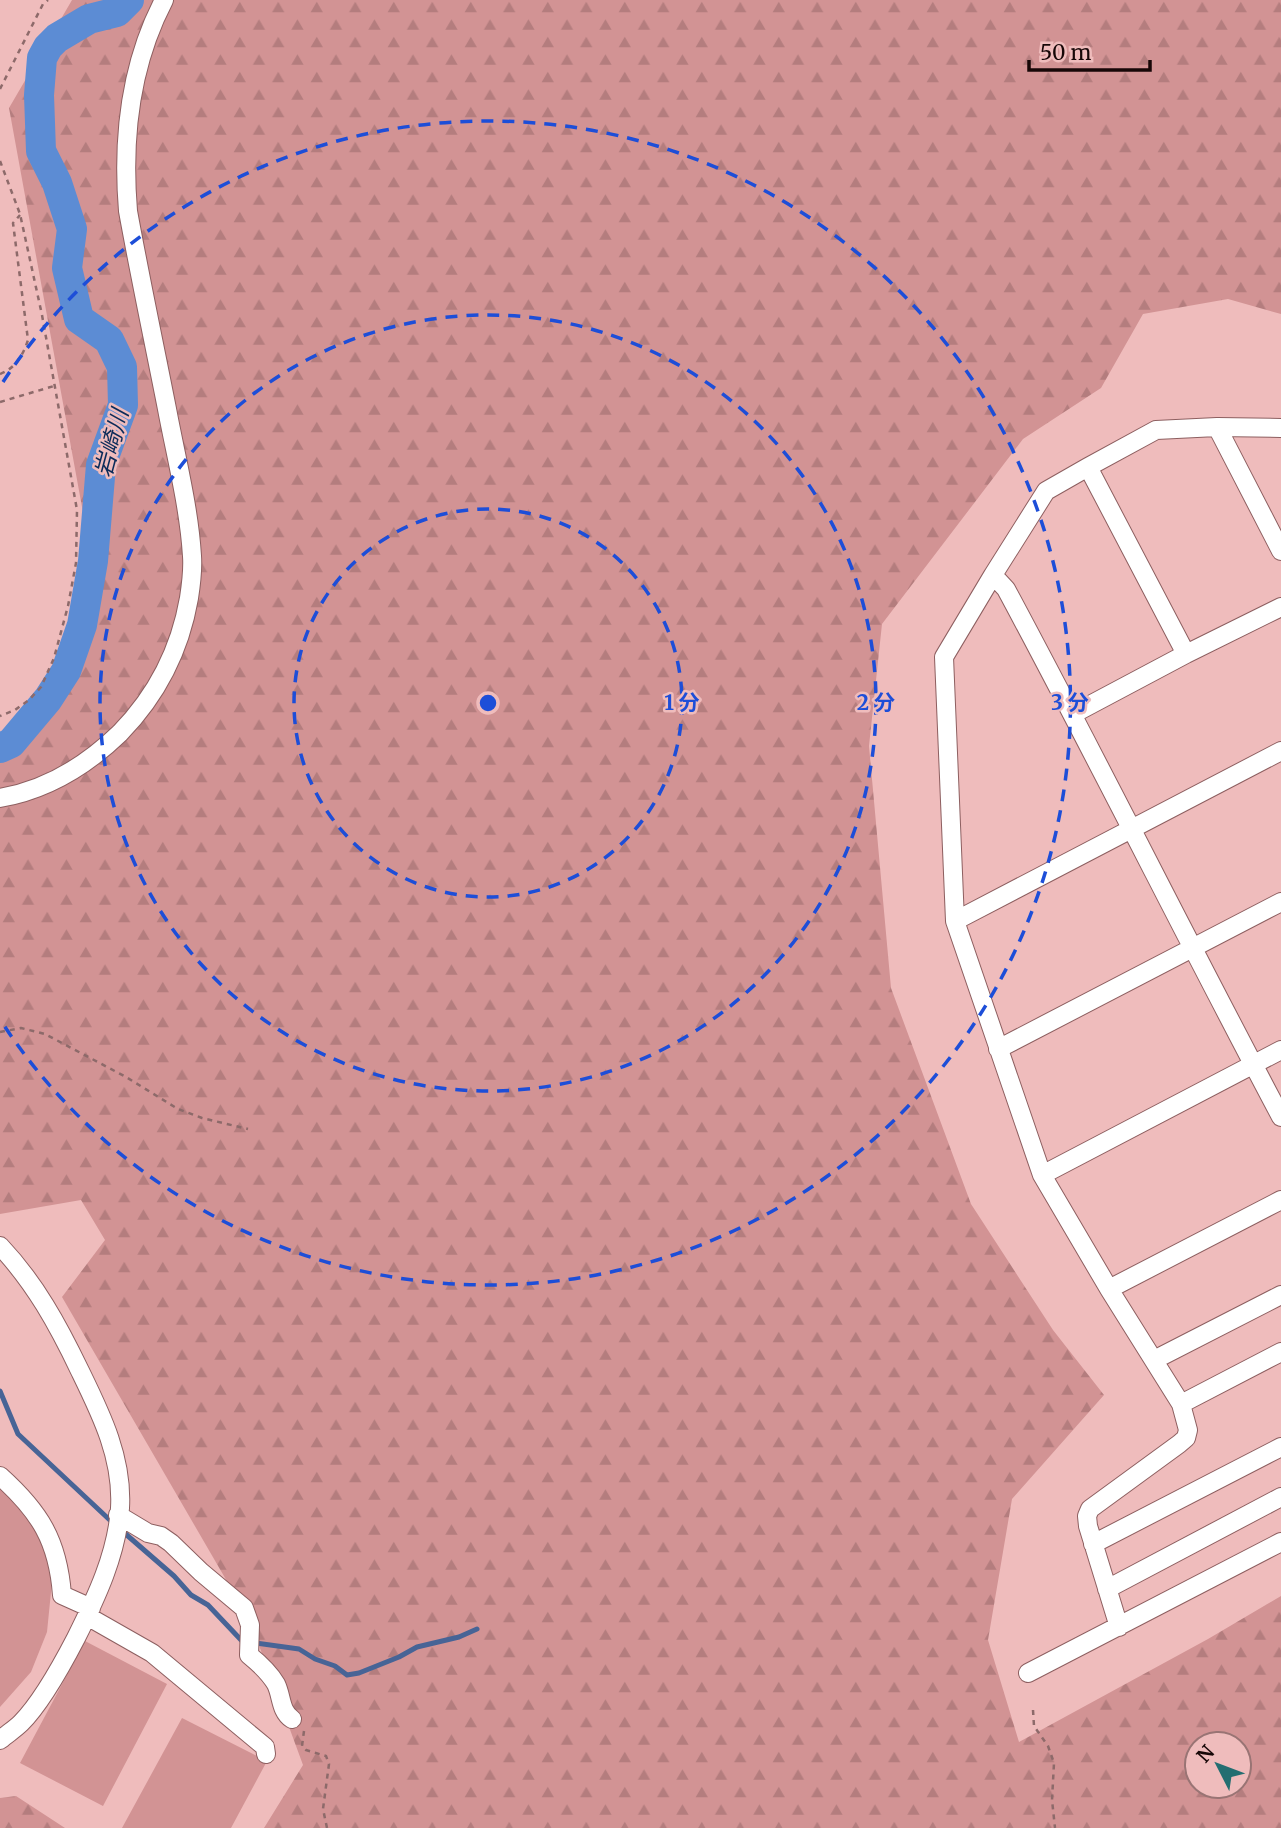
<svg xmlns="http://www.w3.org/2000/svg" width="1281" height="1828" font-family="Merriweather,'Noto Sans JP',serif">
<defs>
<pattern id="forest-firs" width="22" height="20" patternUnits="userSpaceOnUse" patternTransform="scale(1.75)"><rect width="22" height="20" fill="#d29394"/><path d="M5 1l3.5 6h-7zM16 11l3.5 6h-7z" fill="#b47d7e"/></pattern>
</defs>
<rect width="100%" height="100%" fill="#efbcbc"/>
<!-- grass -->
<path fill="#d29394" d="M0,1480L42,1537L52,1582L47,1632L31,1672L0,1707Z
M85,1641L167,1684L103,1806L20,1763Z
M182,1718L267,1761L231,1828H122Z"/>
<!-- forest -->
<path fill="url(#forest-firs)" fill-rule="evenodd" d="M72,0H1281V314L1228,299L1143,314L1101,388L1023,439L882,624L869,746L891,988L971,1204L1053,1330L1104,1395L1012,1499L988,1640L1019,1742L1208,1639L1281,1596V1828H264L303,1765L250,1621L62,1297L105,1240L81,1200L0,1214V735L38,718L66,688L97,589L9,108ZM1197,1744H1239V1786H1197Z
M16,1796L65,1828H0V1798Z"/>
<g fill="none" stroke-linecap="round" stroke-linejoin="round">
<!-- stream -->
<path stroke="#476496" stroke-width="5" d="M0,1391L18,1434L113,1523
M121,1530L174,1576L191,1595L208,1605L242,1641L299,1649L315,1659L335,1666L347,1675L359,1673L399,1657L417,1647L459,1637L477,1629"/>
<!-- river -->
<path stroke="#5c8cd4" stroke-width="30" d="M0,748L11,743L48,699L66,671L82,625L93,561L101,465L123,405L122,367L109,340L79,319L67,268L72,229L57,183L41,151L39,95L42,58L48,47L57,38L89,19L117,12L129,0"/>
<defs>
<path id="minor" d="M1217,427L1281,551
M1088,467L1186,654
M993,575L1006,589C1100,764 1188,942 1281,1117
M1073,714L1186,654L1281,607
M0,798C46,790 87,765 120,733C157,695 180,650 189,598C191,585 193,570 192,556C189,507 176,457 167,409C154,343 140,277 128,211C122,138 130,65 164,0
M955,921L1281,751
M998,1049L1281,902
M1042,1175L1281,1050
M0,1246C35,1283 58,1325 80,1371C101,1414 123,1458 120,1508C117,1554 96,1598 76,1638C62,1665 42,1702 21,1723C15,1729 7,1734 0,1740
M1109,1289L1281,1200
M1154,1360L1281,1295
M1181,1404L1281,1352
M0,1476C40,1512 58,1541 62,1595L91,1608
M118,1515L148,1533L161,1536L171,1543L201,1572L244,1608L250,1625L249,1655C260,1664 269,1672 276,1684C282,1696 280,1711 292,1719
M1093,1544L1281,1447
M1107,1589L1281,1497
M87,1616L152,1653L265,1747L266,1754
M1119,1627L1088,1526L1087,1516L1090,1509L1179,1444L1186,1438L1188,1430L1181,1404L1109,1289L1042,1175L955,921L944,657L993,575L1046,491L1088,467L1156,430L1217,427L1281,428
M1028,1673L1281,1542"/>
</defs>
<!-- minor casing -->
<use href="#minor" stroke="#8d5f60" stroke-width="20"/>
<!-- path -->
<path stroke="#8d6a6a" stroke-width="2.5" stroke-dasharray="5 5" stroke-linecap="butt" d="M0,89L43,4L48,0
M0,161L20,214L42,315L77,510L76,563L68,606L54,658L41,687L29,700L15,710L0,716
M0,374C16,368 23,355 28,340L13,223L20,215
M0,402L54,386
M0,1032L21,1028L45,1034L126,1077L178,1109L202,1118L248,1129
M1033,1710L1034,1726L1048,1746L1054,1763L1052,1800L1055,1828
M304,1731L302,1746L306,1750L326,1756L329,1764L323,1809L327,1828"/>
<!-- minor -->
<use href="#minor" stroke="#fff" stroke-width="18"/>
</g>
<!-- distance rings -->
<g fill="none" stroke="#1d4ed8" stroke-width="3.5" stroke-dasharray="12 9">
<circle cx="488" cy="703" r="194"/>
<circle cx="488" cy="703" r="388"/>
<path d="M3 382A582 582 0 1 1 3 1024"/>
</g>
<g text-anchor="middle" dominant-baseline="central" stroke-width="5" stroke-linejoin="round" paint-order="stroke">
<!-- water labels -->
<g font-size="23" font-style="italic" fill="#0b2b59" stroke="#efbcbc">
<text transform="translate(111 443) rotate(-75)">岩崎川</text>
</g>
</g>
<circle cx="488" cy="703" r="10" fill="#1d4ed8" stroke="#efbcbc" stroke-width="3.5"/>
<g font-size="21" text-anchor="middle" font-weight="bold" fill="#1d4ed8" stroke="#efbcbc" stroke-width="5" stroke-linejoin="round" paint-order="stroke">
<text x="682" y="710">1 分</text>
<text x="876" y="710">2 分</text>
<text x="1070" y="710">3 分</text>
</g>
<!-- north arrow -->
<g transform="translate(1218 1765) rotate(312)"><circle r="33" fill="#efbcbc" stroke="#997474" stroke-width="2"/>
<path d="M0-5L12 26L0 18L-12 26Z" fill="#236e71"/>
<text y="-10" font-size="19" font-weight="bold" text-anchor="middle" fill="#170707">N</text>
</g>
<!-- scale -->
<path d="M1029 60v10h121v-10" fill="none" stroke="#170707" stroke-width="3.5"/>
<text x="1040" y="60" font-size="21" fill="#170707" stroke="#efbcbc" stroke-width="5" paint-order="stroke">50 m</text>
</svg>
